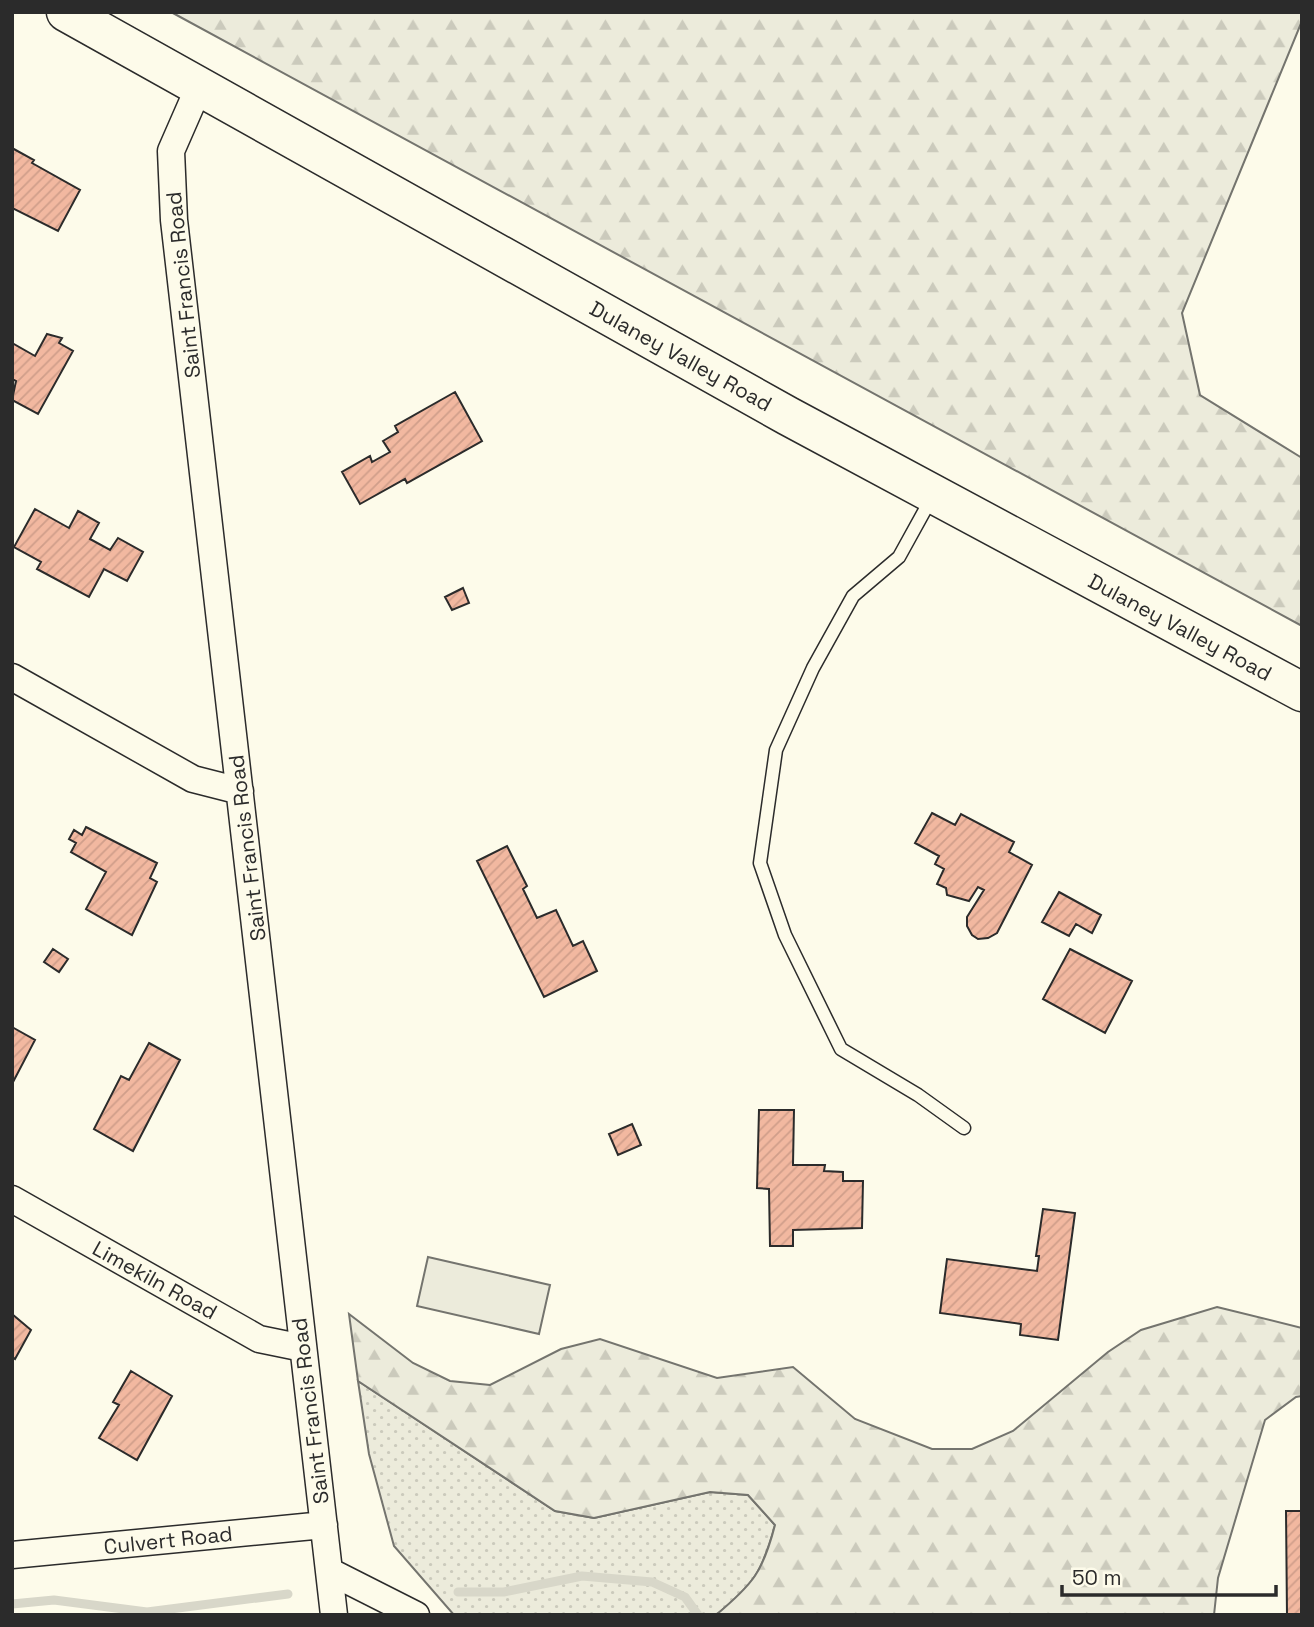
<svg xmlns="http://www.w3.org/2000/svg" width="1314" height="1627" font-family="'Space Grotesk',sans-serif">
<defs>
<pattern id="grass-dots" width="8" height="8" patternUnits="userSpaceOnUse" patternTransform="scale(1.75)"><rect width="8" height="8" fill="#ecebdb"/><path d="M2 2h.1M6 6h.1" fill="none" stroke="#cbcabc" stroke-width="1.8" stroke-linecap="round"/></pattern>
<pattern id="forest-firs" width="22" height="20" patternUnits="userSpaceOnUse" patternTransform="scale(1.75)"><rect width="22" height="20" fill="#ecebdb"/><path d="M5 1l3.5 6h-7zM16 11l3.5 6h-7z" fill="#cbcabc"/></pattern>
<pattern id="building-hatch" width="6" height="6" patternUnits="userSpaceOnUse" patternTransform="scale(1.75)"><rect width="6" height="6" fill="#f2b8a0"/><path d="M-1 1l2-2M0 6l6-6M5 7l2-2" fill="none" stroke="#d09e8a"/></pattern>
</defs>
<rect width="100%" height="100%" fill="#fdfbea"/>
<!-- grass -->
<path fill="url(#grass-dots)" stroke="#74746e" stroke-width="2" d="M358,1381L555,1511L594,1518L710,1492L748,1495L775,1525C762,1572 754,1584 716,1615H454L394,1546L369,1454Z"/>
<!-- forest -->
<path fill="url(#forest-firs)" stroke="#74746e" stroke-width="2" d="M171,12H1302V21L1182,313L1200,395L1302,458V626Z
M1217,1307L1302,1328V1396L1296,1397L1265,1420L1218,1578L1214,1615H716C753,1584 763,1572 775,1525L748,1495L710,1492L594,1518L555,1511L358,1381L349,1314L413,1363L450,1381L490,1385L561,1349L600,1339L717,1378L793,1367L855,1419L932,1449H972L1013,1431L1108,1352L1141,1330Z"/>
<!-- pitch -->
<path fill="#ecebdb" stroke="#74746e" stroke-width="2" d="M428,1257L550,1285L539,1334L417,1306Z"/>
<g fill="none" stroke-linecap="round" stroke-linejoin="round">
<!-- stream -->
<path stroke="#d8d7c9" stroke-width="9" d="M458,1592H504L582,1576L652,1582L685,1597L698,1615
M12,1604L54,1600L147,1612L288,1594"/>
</g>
<!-- building -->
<path fill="url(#building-hatch)" stroke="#2b2b2b" stroke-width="2" d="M12,148L34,160L32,163L80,190L58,231L12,208Z
M47,334L62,338L59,343L73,351L38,414L12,400L16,381L12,379V343L35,356Z
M455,392L482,441L407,483L405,479L360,504L342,472L370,456L372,462L390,452L383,441L398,432L395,426Z
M35,509L69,528L78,511L99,523L90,539L110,550L118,538L143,552L127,581L104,569L89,597L37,569L41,562L14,547Z
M463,588L469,603L452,610L445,597Z
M932,813L955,825L961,814L1014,842L1009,852L1032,865L997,933L988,938L978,939L972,935L967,926V917L984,890L978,887L969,901L947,895L946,888L937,884L944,869L935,864L939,856L915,843Z
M86,827L157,863L150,878L157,882L132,935L86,909L106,872L71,852L76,843L69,839L74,830L82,835Z
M507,846L527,886L523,889L537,918L556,910L573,946L583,941L597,971L544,997L477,861Z
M1059,892L1101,915L1092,933L1076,924L1069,936L1042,922Z
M53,949L68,959L59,972L44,962Z
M1070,949L1132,981L1105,1033L1043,999Z
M12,1027L35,1040L12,1084Z
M149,1043L180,1060L133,1151L94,1129L121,1076L129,1080Z
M759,1110H794L793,1165H825L824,1171L843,1172V1181H863L862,1228L793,1230V1246H770L769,1189L757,1188Z
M632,1124L641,1145L618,1155L609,1134Z
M1043,1209L1075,1213L1058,1340L1020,1335L1021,1324L940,1313L947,1259L1037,1271L1039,1256H1036Z
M12,1314L31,1330L15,1359L12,1357Z
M131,1371L172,1396L137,1460L99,1438L119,1405L113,1402Z
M1286,1511H1302V1615H1287Z"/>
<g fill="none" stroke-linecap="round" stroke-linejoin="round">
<defs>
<path id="lane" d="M931,499L899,557L853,596L813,668L776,750L760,863L785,935L841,1049L918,1095L964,1128"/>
<path id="street" d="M199,87L171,151L174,220L334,1615
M12,677L193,779L240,791
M12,1199L259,1339L303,1348
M12,1555L324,1525
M329,1571L416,1615"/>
<path id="primary" d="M66,12L788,416L1302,692"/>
</defs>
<!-- lane casing -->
<use href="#lane" stroke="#2b2b2b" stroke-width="15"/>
<!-- street casing -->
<use href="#street" stroke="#2b2b2b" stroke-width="29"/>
<!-- primary casing -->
<use href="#primary" stroke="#2b2b2b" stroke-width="41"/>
<!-- lane -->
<use href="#lane" stroke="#fdfbea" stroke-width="12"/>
<!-- street -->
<use href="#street" stroke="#fdfbea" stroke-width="26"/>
<!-- primary -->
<use href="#primary" stroke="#fdfbea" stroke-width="38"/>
</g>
<g text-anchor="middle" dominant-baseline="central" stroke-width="5" stroke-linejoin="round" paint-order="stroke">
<!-- street labels -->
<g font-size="21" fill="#2b2b2b" stroke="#fdfbea">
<text transform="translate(183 285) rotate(-96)">Saint Francis Road</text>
<text transform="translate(681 356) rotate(29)">Dulaney Valley Road</text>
<text transform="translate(1180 627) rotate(28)">Dulaney Valley Road</text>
<text transform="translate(247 848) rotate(-97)">Saint Francis Road</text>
<text transform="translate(155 1280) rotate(29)">Limekiln Road</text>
<text transform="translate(310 1411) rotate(-97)">Saint Francis Road</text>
<text transform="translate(168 1540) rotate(-6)">Culvert Road</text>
</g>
</g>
<!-- border -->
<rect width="1314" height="1627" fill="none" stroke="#2b2b2b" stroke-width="28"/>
<!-- scale -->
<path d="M1062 1585v10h214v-10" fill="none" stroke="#2b2b2b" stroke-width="3.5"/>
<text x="1072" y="1585" font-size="21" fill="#2b2b2b" stroke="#fdfbea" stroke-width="5" paint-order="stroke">50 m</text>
</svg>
